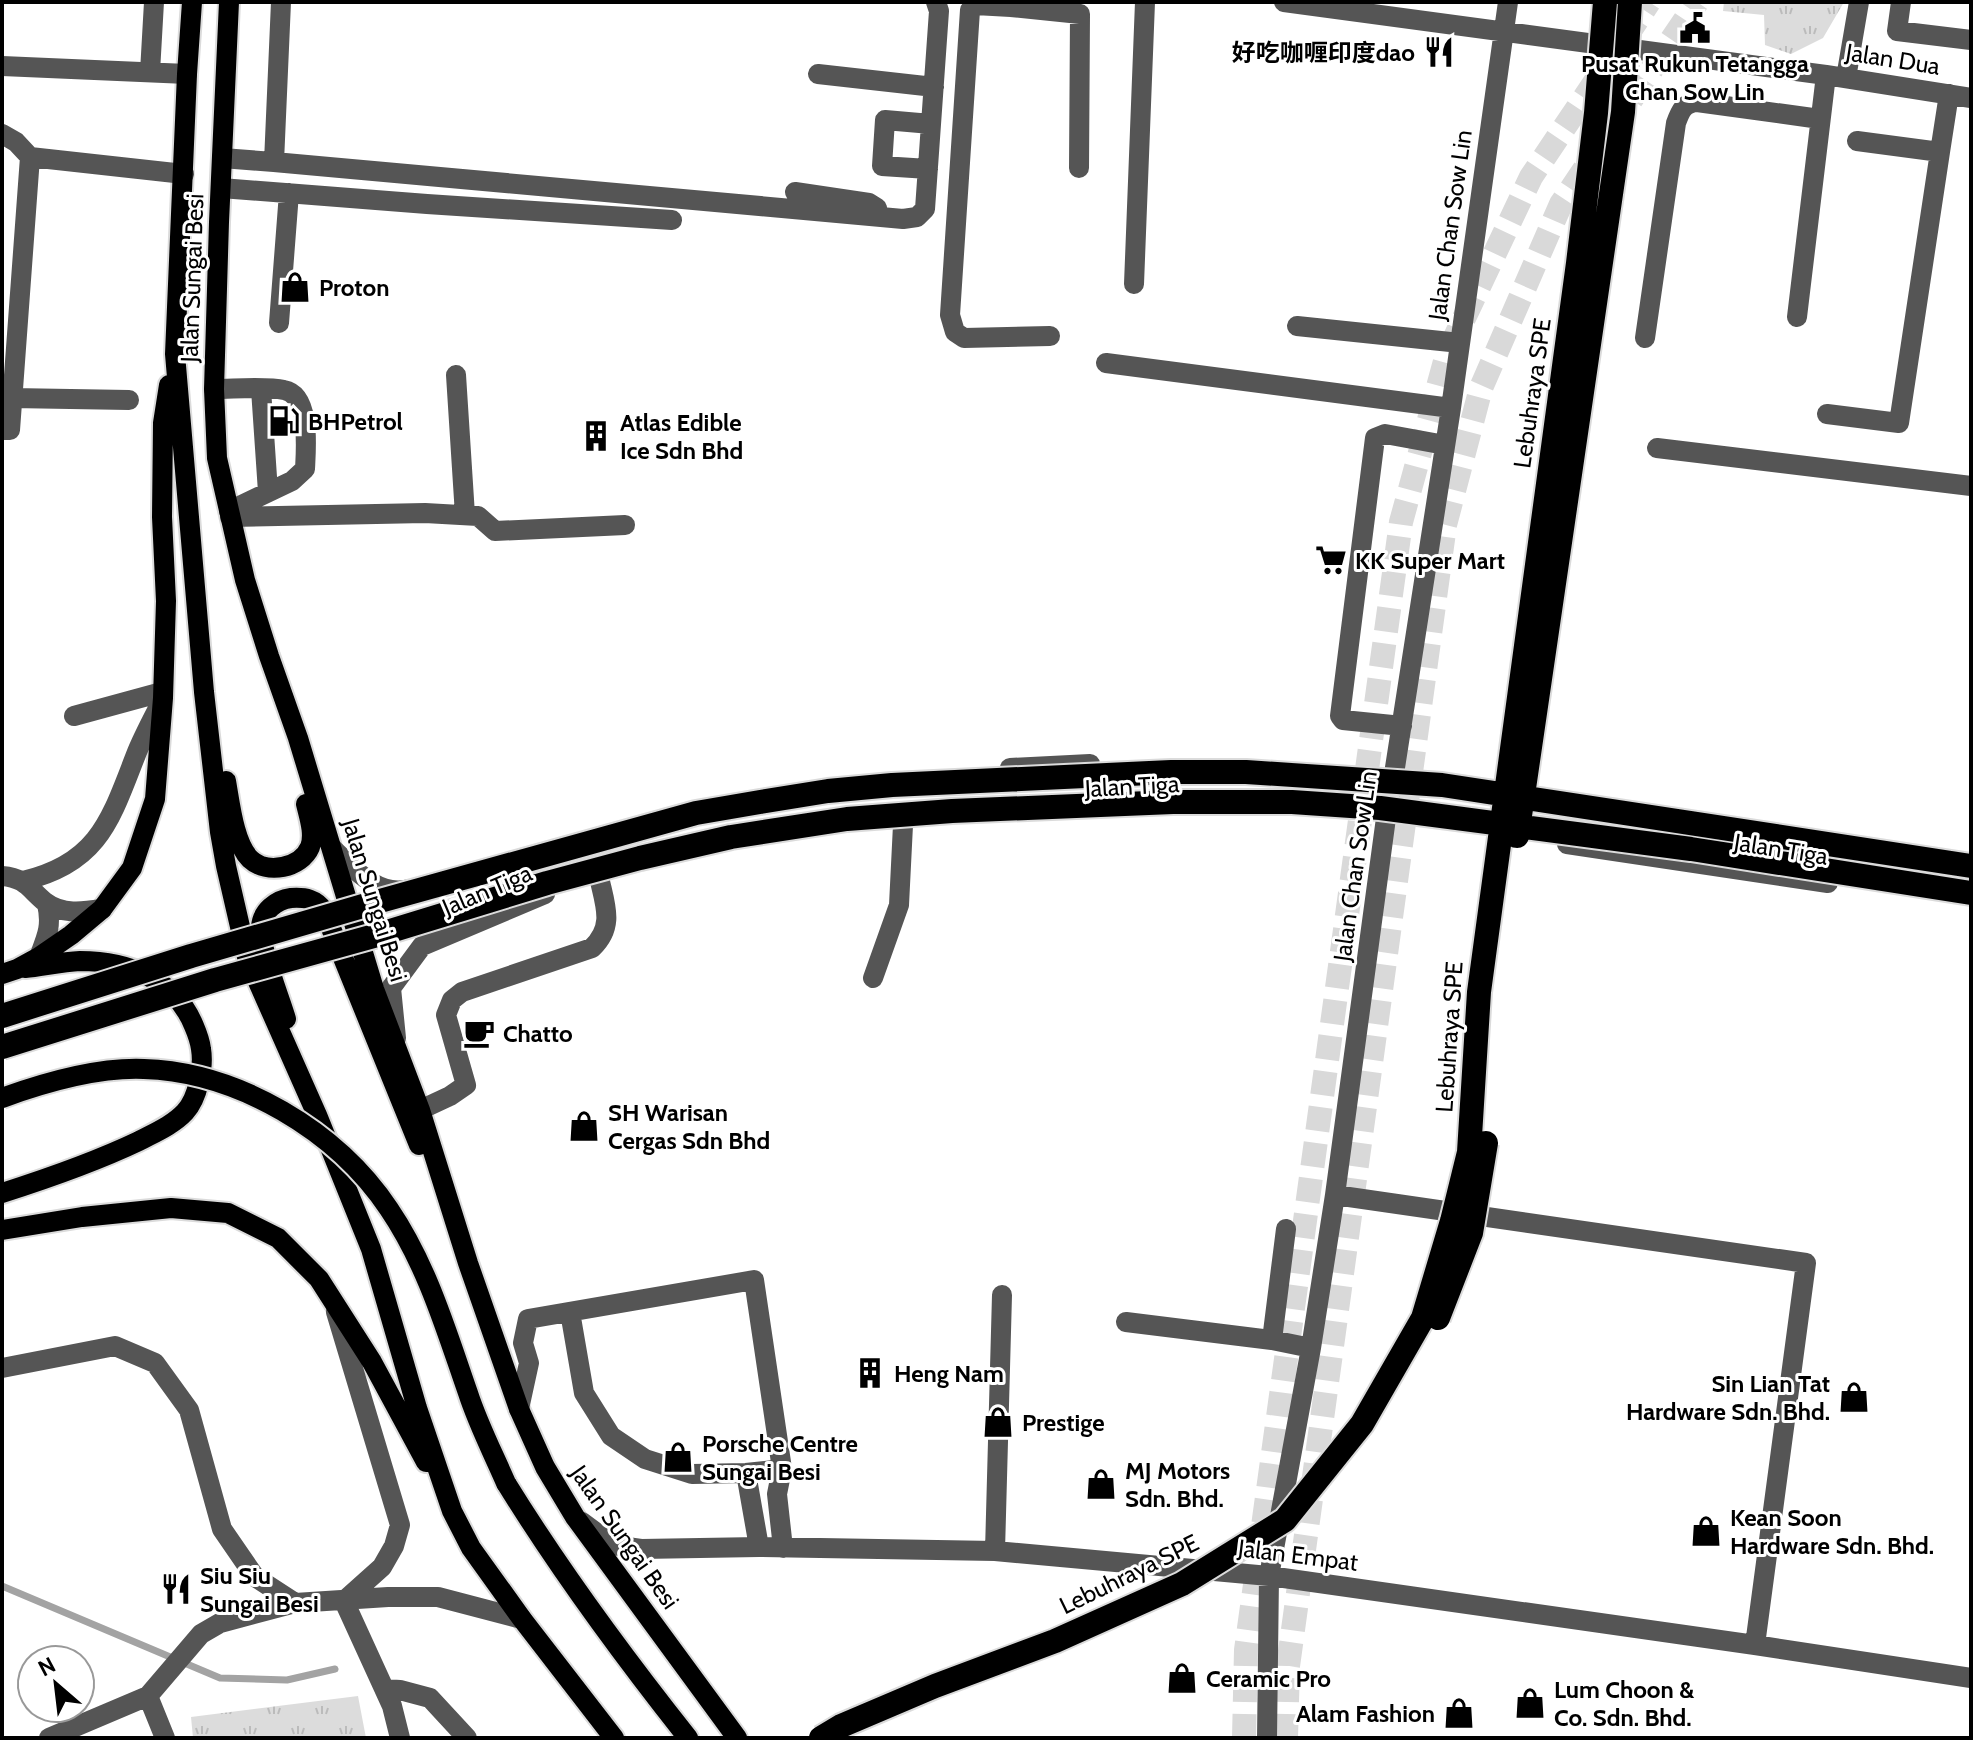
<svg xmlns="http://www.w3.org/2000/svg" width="1973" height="1740" font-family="Cabin,'Noto Sans SC',sans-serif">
<defs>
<pattern id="grass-tufts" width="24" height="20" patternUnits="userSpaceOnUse" patternTransform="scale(2)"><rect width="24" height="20" fill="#dcdcdc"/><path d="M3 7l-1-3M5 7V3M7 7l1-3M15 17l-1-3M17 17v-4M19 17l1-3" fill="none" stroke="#bbb"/></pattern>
</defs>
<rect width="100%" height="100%" fill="#fff"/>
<!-- grass -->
<path fill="url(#grass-tufts)" d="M1724,2H1844L1823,38L1791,54L1765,45L1764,15L1723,11Z
M358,1696L366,1738H193L191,1717Z"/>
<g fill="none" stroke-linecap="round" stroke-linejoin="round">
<!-- stream -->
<path stroke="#a3a3a3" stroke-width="7" d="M2,1586L220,1678L287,1680L335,1669"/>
<!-- highway-tunnel -->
<path stroke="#d9d9d9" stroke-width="24" stroke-dasharray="24 12" stroke-linecap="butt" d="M1624,40L1649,2
M1244,1738L1246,1650L1401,522L1447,354L1531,177L1603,70
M1286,1738L1288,1666L1445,525L1481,388L1561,204L1697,2"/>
<defs>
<path id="major" d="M192,2L187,74L175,354L204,692L220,832L226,866L247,957L317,1115L371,1249L417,1408L452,1511L471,1548L522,1619L614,1738
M229,2L219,222L214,389L217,458L245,580L269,656L298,738L374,989L420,1110L468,1263L519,1409L545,1467L575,1517L737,1738
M226,781C230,803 234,843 250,859C267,875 301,868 310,847C315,834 309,817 306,804
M2,974L17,969L39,957L71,935L102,909L132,868L155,799L163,698L166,601L162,517L163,423L169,385
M286,1019C280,998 259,947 261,927C262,911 276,900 291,898C305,897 316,899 324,911L419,1145
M2,1193C49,1178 95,1162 139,1141C154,1133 173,1125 185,1112C198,1098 204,1067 201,1049C200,1041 197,1033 194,1026C175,979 128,961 80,961C62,962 43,966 25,968
M2,1230L82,1217L171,1208L228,1213L278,1238L319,1279L372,1362L426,1462
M506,1483C561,1572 623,1656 688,1738"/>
</defs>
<!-- major casing -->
<use href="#major" stroke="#dbdbdb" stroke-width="24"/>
<!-- minor -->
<path stroke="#555" stroke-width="20" d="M281,2L274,162L903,219L917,217L925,209L939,11L936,2
M1284,2L1826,75L1971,98
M1901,2L1897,31L1971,40
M2,66L187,74
M150,72L154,2
M818,74L934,87
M1846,78L1859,2
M2,134L16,142L30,157L10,430H2
M1940,152L1949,94
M30,157L184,174
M222,158L274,162
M928,169L882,166L885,120L931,124
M221,188L427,204L672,220
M795,192L869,203L877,208
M1134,284L1145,2
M1797,317L1826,75
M279,323L289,193
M1297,326L1460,343
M1050,336L964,338L955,332L950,315L970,10L975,5L1011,7L1080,14L1079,168
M1645,338L1676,123C1680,112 1683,103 1697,102L1820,119
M1106,363L1451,408
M456,375L465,515
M214,389C234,389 266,386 284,390C311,395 306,448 305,469L292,481L229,511
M261,389L268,492
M12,398L129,400
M1827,414L1899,423L1940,152L1857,141
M1657,448L1971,486
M230,517L425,513L478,516L495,531L625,525
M74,716L162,692
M1402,726L1343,720L1340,716L1375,438L1385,434L1445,445
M1010,768L1090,764
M1567,844L1828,883
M332,848C352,867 378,898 409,889
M2,876C26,878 29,889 45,902C62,915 83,912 102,909
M23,881C100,863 111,818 137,752C144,735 153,718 162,701
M39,957C47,936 52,926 47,904
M873,978L899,905L903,825
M396,1038L391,988L422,946L545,894
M420,1110L450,1096L466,1085L446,1015L452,1000L462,992L592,948C615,926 605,905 599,877
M1335,1195L1806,1263L1755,1645
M336,1312L400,1525L394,1546L382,1567L344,1601
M1126,1322L1272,1340L1311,1348
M1272,1340L1286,1229
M2,1368L115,1346L155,1363L189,1410L222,1529L255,1577L295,1603
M519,1409L529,1363L523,1343L528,1319L754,1280L782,1469L746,1473L692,1474L645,1459L611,1436L584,1393L570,1312
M782,1469L777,1494L783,1548
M746,1473L759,1547
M582,1522L613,1545L641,1549L759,1547L995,1551L1269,1576L1755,1645L1971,1678
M995,1551L1002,1295
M344,1601L392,1706L400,1738
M384,1689L400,1690L430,1698L467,1738
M148,1696L165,1738
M49,1738L148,1696L201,1634L220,1623L295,1603L388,1597H438L522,1619
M1267,1738L1269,1576L1311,1348L1335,1195L1386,818L1394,774L1451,408L1508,2"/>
<!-- major -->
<use href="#major" stroke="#000" stroke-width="20"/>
<defs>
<path id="major-bridge" d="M2,1098C46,1082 97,1067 144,1069C238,1072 337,1131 389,1209C427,1265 446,1330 468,1393C478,1424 493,1453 506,1483"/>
<path id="highway-bridge" d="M1517,836L1623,112L1630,2
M2,1016L191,956L380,901L696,813L760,802L828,791L892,785L1171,772H1246L1442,785L1971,866
M2,1047L215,980L374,936L547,883L640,858L731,837L847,819L952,811L1173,802H1292L1380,808L1691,849L1971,893
M1438,1318L1471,1233L1486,1143
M821,1738L841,1726L935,1686L1055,1641L1182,1584L1285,1520L1362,1424L1423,1318L1452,1221L1469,1152L1479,992L1578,263L1596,113L1605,2"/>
</defs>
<!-- major-bridge casing -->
<use href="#major-bridge" stroke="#dbdbdb" stroke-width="24" stroke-linecap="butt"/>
<!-- highway-bridge casing -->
<use href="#highway-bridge" stroke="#dbdbdb" stroke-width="28" stroke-linecap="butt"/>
<!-- major-bridge -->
<use href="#major-bridge" stroke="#000" stroke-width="20"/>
<!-- highway-bridge -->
<use href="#highway-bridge" stroke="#000" stroke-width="24"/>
</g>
<!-- icons -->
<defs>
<symbol id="civic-bare" viewBox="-9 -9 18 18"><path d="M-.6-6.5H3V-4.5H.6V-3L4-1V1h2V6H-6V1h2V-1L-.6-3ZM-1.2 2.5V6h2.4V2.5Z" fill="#000" stroke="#fff" stroke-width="2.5" paint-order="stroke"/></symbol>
<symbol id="restaurant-bare" viewBox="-9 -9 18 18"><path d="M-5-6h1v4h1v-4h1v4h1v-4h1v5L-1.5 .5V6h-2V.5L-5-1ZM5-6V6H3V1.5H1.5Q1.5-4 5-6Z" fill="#000" stroke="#fff" stroke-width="2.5" paint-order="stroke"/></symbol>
<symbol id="shop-bare" viewBox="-9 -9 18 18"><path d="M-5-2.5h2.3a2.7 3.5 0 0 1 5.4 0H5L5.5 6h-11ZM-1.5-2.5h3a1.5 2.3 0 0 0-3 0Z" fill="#000" stroke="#fff" stroke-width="2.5" paint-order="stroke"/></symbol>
<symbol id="fuel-bare" viewBox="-9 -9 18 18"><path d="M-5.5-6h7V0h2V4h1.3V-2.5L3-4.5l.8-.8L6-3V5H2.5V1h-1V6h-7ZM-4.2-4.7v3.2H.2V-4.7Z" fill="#000" stroke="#fff" stroke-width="2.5" paint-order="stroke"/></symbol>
<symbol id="building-bare" viewBox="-9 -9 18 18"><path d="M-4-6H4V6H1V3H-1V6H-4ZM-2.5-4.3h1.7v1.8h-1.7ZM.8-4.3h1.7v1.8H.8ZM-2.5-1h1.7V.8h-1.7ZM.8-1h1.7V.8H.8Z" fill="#000" stroke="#fff" stroke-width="2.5" paint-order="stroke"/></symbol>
<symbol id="supermarket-bare" viewBox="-9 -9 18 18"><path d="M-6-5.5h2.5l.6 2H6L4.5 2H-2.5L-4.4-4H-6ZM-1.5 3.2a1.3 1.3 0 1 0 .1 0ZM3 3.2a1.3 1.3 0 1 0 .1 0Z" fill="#000" stroke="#fff" stroke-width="2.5" paint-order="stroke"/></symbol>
<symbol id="cafe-bare" viewBox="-9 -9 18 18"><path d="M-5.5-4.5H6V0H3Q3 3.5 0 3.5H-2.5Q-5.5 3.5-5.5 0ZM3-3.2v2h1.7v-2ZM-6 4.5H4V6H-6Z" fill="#000" stroke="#fff" stroke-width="2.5" paint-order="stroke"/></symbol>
</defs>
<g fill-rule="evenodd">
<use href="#civic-bare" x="1673" y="6" width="44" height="44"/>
<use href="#restaurant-bare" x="1417" y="30" width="44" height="44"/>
<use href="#shop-bare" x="273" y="265" width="44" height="44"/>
<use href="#fuel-bare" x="262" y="399" width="44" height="44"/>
<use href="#building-bare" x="574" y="414" width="44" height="44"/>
<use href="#supermarket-bare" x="1309" y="538" width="44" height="44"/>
<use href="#cafe-bare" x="457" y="1011" width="44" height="44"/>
<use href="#shop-bare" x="562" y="1104" width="44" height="44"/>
<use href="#building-bare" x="848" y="1351" width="44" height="44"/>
<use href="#shop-bare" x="1832" y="1375" width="44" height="44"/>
<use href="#shop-bare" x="976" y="1400" width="44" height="44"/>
<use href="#shop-bare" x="656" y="1435" width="44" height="44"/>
<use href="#shop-bare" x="1079" y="1462" width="44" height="44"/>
<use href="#shop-bare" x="1684" y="1509" width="44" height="44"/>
<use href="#restaurant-bare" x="154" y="1567" width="44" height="44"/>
<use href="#shop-bare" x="1160" y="1656" width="44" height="44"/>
<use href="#shop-bare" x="1508" y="1681" width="44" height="44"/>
<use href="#shop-bare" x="1437" y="1691" width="44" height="44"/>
</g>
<g text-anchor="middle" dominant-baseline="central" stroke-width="6" stroke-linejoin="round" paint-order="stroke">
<!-- poi labels -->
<g font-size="24" font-weight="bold" fill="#000" stroke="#fff" text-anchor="start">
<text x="1415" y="52" text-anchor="end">好吃咖喱印度dao</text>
<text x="1695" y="63" text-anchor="middle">Pusat Rukun Tetangga<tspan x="1695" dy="28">Chan Sow Lin</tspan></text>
<text x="319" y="287">Proton</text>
<text x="308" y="421">BHPetrol</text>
<text x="620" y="422">Atlas Edible<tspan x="620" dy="28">Ice Sdn Bhd</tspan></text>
<text x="1355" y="560">KK Super Mart</text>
<text x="503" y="1033">Chatto</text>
<text x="608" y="1112">SH Warisan<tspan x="608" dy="28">Cergas Sdn Bhd</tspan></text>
<text x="894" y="1373">Heng Nam</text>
<text x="1830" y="1383" text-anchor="end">Sin Lian Tat<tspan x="1830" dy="28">Hardware Sdn. Bhd.</tspan></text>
<text x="1022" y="1422">Prestige</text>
<text x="702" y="1443">Porsche Centre<tspan x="702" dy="28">Sungai Besi</tspan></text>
<text x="1125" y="1470">MJ Motors<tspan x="1125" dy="28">Sdn. Bhd.</tspan></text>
<text x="1730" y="1517">Kean Soon<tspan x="1730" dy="28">Hardware Sdn. Bhd.</tspan></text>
<text x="200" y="1575">Siu Siu<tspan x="200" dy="28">Sungai Besi</tspan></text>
<text x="1206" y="1678">Ceramic Pro</text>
<text x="1554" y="1689">Lum Choon &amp;<tspan x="1554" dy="28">Co. Sdn. Bhd.</tspan></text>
<text x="1435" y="1713" text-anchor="end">Alam Fashion</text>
</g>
<!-- street labels -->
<g font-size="24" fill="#000" stroke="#fff">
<text transform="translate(1893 59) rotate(9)">Jalan Dua</text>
<text transform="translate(1450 225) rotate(-82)">Jalan Chan Sow Lin</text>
<text transform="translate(192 278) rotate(-88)">Jalan Sungai Besi</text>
<text transform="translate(1532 393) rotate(-82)">Lebuhraya SPE</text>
<text transform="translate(1132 786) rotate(-3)">Jalan Tiga</text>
<text transform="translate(1781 849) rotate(9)">Jalan Tiga</text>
<text transform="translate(1355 866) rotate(-82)">Jalan Chan Sow Lin</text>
<text transform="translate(487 890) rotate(-23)">Jalan Tiga</text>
<text transform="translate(375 900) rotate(73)">Jalan Sungai Besi</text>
<text transform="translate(1449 1037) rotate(-86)">Lebuhraya SPE</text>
<text transform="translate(625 1537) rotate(55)">Jalan Sungai Besi</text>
<text transform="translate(1298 1555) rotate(7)">Jalan Empat</text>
<text transform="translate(1129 1574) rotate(-26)">Lebuhraya SPE</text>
</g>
</g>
<!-- border -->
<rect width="1973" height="1740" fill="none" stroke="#000000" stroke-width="8"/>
<!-- north arrow -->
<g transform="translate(56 1684) rotate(332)"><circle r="38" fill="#ffffff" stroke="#999999" stroke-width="2"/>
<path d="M0-6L14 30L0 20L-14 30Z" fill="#000000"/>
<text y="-12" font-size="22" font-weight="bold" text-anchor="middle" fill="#000000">N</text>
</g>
</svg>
